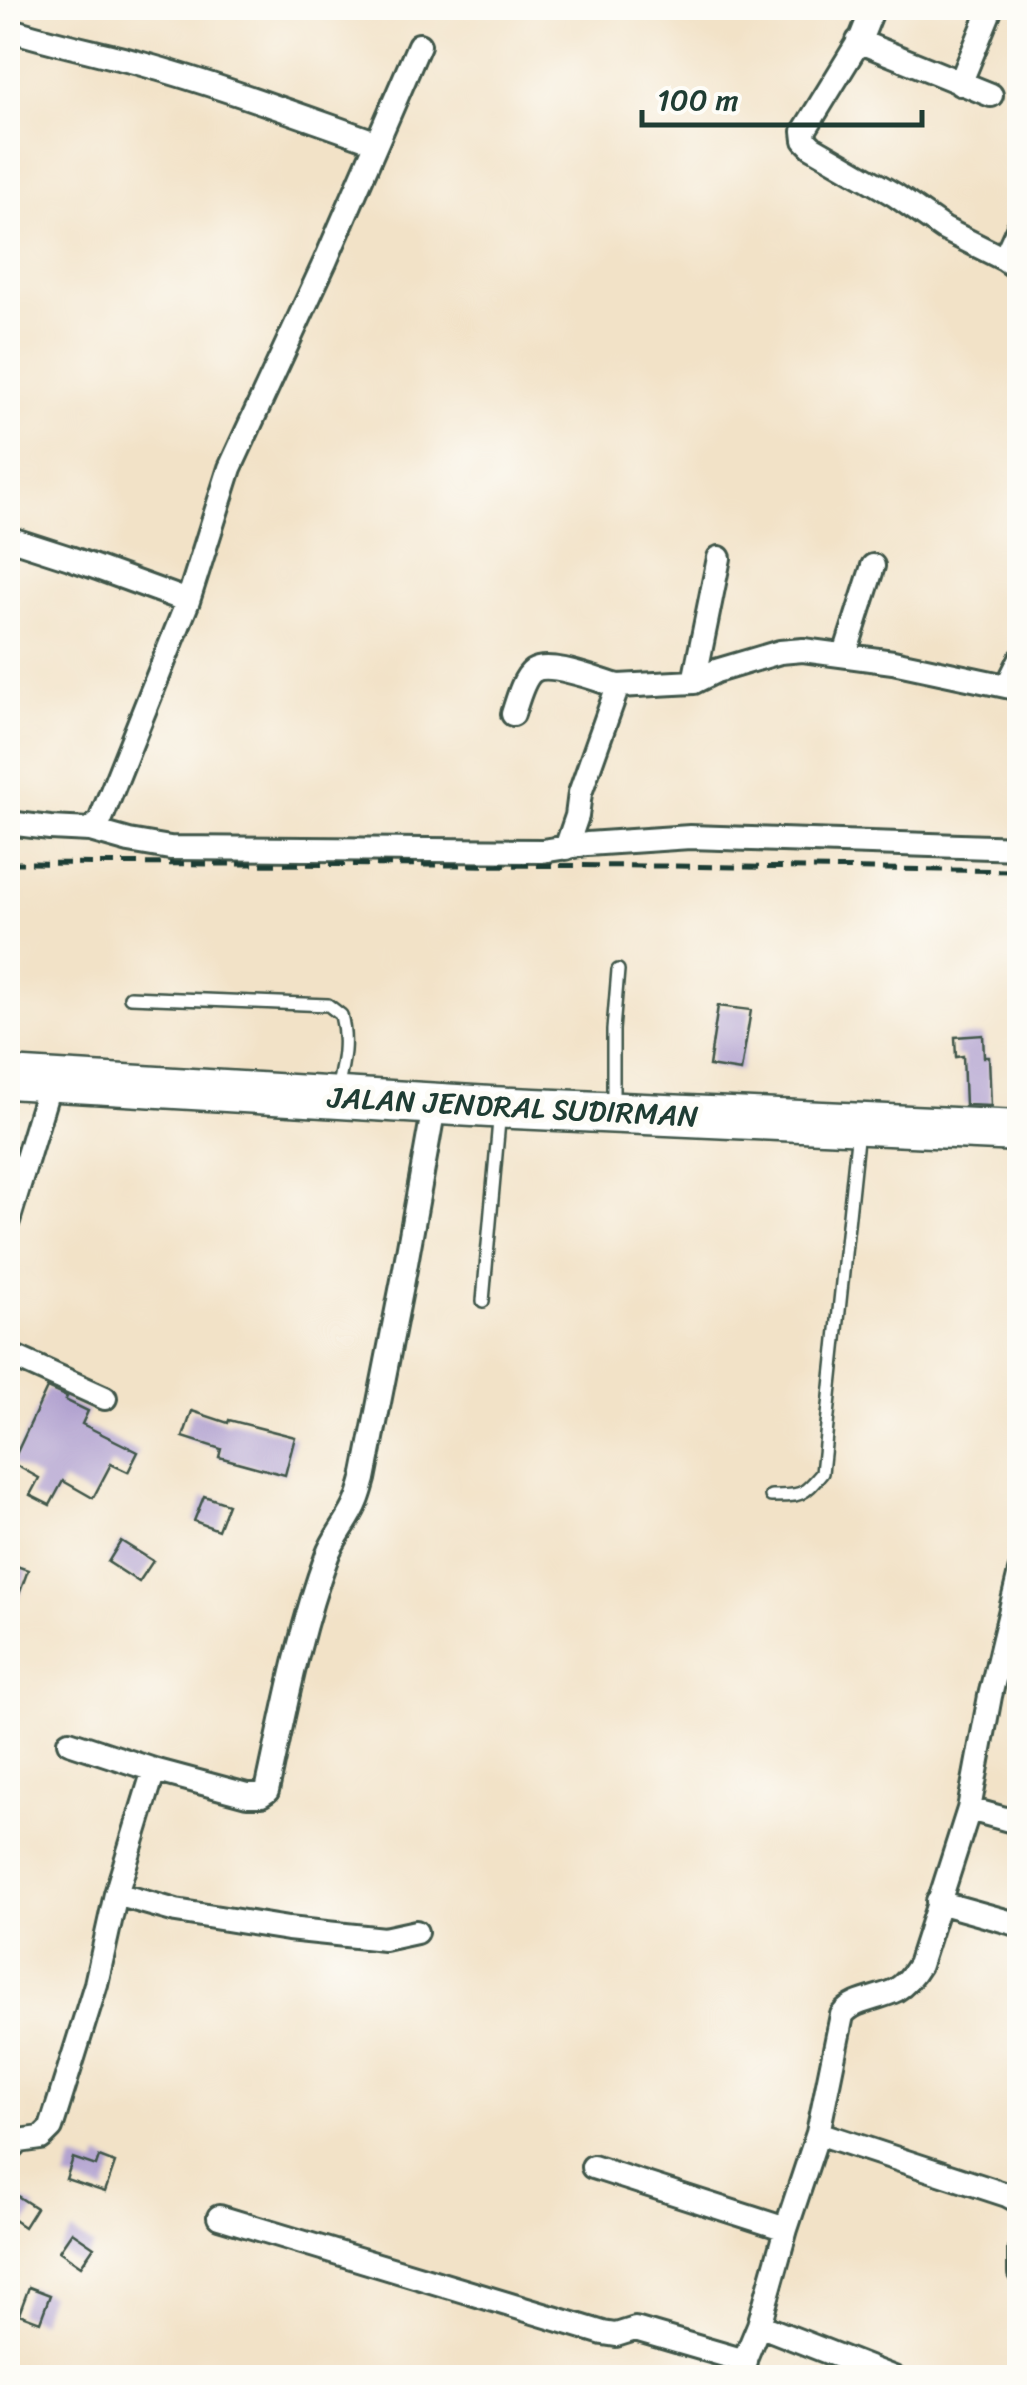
<svg xmlns="http://www.w3.org/2000/svg" width="1027" height="2385" font-family="Sriracha,sans-serif">
<rect width="100%" height="100%" fill="#fdfcf7"/>
<filter id="ink" filterUnits="userSpaceOnUse"><feTurbulence type="fractalNoise" baseFrequency=".01" numOctaves="2"/><feDisplacementMap in="SourceGraphic" scale="20" xChannelSelector="R" yChannelSelector="G"/><feConvolveMatrix kernelMatrix="1 2 1 2 8 2 1 2 1" color-interpolation-filters="sRGB"/></filter>
<filter id="wash" filterUnits="userSpaceOnUse"><feTurbulence type="fractalNoise" baseFrequency=".0048" numOctaves="4" result="noise"/><feDisplacementMap in="SourceGraphic" scale="40" xChannelSelector="R" yChannelSelector="G"/><feGaussianBlur stdDeviation="2.25" result="paint"/><feColorMatrix in="noise" values="0 0 0 0 0 0 0 0 0 0 0 0 0 0 0 0 0 1.4 0 .05"/><feComposite in="paint" operator="in"/></filter>
<g filter="url(#wash)">
<rect width="100%" height="100%" fill="#f2e2c7"/>
<g id="blocks">
<!-- building -->
<path fill="#b2a3d0" d="M718,1006L751,1010L741,1071L709,1066Z
M983,1035L984,1057H989L991,1106L965,1105L963,1056L956,1057L955,1037Z
M47,1388L67,1397L65,1400L88,1411L82,1424L138,1452L128,1472L111,1464L93,1498L63,1481L50,1505L30,1495L39,1478L12,1463Z
M192,1411L228,1423L229,1420L295,1437L285,1475L219,1457L221,1449L183,1437Z
M204,1496L228,1504L218,1530L194,1521Z
M121,1541L153,1561L139,1582L108,1562Z
M8,1563L28,1570L9,1622H8Z
M99,2157L115,2163L105,2192L66,2179L73,2158L96,2166Z
M8,2190L36,2208L24,2227L8,2216Z
M72,2232L94,2247L81,2266L59,2251Z
M29,2287L50,2295L40,2322L19,2314Z"/>
</g>
</g>
<g filter="url(#ink)">
<use href="#blocks" fill-opacity="0" stroke="#3f564a" stroke-width="2.5"/>
<g fill="none" stroke-linecap="round" stroke-linejoin="round">
<defs>
<path id="lane" d="M130,997L328,1005L341,1015C348,1042 343,1063 337,1090
M613,1106V1030L618,970
M483,1301L499,1121
M771,1496C801,1496 803,1496 822,1473L857,1139"/>
<path id="street" d="M873,8L861,38L804,131L805,140L812,147L895,195L944,229L1004,259L1020,270
M8,29C52,43 97,52 142,64C221,86 298,115 375,142
M858,41L991,95
M960,84L991,8
M1004,259L1020,224
M8,538L70,558L188,601L230,468L325,262L419,45
M845,654L873,566
M694,682L719,558
M1007,686L1020,660
M513,714C517,702 523,678 533,671C550,660 599,681 618,686
M8,823L50,828L90,830L129,841L170,848L542,851L587,844L690,837L1020,848
M90,830L100,821L188,601
M566,848L577,816L580,793L618,686L694,682L716,671L780,652L803,650L893,662L1020,689
M8,1221L45,1099
M8,1354L105,1398
M69,1742L154,1770L247,1795H261L267,1791C284,1713 299,1631 327,1556C334,1536 350,1520 357,1501C360,1494 362,1486 364,1479L403,1280L432,1118
M969,1809L1020,1823
M116,1894L176,1911L288,1929L384,1939L416,1932
M938,1902L1020,1925
M818,2133L1007,2195L1020,2202
M8,2153L19,2141L41,2138L51,2128L96,1984L116,1894L154,1770
M593,2167L786,2229
M219,2217L603,2333L616,2335L635,2329L745,2361
M1020,2250V2273
M759,2325L894,2378
M737,2378L759,2325L786,2229L818,2133L842,2015C854,1999 879,1999 896,1990C906,1984 913,1975 919,1965L969,1809L990,1696L1020,1572"/>
<path id="highway" d="M8,1078L490,1107L1020,1131"/>
</defs>
<!-- lane casing -->
<use href="#lane" stroke="#3f564a" stroke-width="16"/>
<!-- street casing -->
<use href="#street" stroke="#3f564a" stroke-width="28"/>
<!-- highway casing -->
<use href="#highway" stroke="#3f564a" stroke-width="45"/>
<!-- lane -->
<use href="#lane" stroke="#fff" stroke-width="11"/>
<!-- street -->
<use href="#street" stroke="#fff" stroke-width="22"/>
<!-- highway -->
<use href="#highway" stroke="#fff" stroke-width="40"/>
<!-- rail -->
<path stroke="#1f3d34" stroke-width="5" stroke-dasharray="15 8" stroke-linecap="butt" d="M8,863L669,866L1020,871"/>
</g>
</g>
<g text-anchor="middle" dominant-baseline="central" stroke-width="10" stroke-linejoin="round" paint-order="stroke">
<!-- street labels -->
<g font-size="30" fill="#1f3d34" stroke="#fdfcf7">
<text transform="translate(513 1107) rotate(3)">JALAN JENDRAL SUDIRMAN</text>
</g>
</g>
<!-- margin -->
<rect width="1027" height="2385" fill="none" stroke="#fdfcf7" stroke-width="40"/>
<!-- scale -->
<path d="M642 110v15h280v-15" fill="none" stroke="#1f3d34" stroke-width="5"/>
<text x="657" y="110" font-size="30" fill="#1f3d34" stroke="#fdfcf7" stroke-width="8" paint-order="stroke">100 m</text>
</svg>
